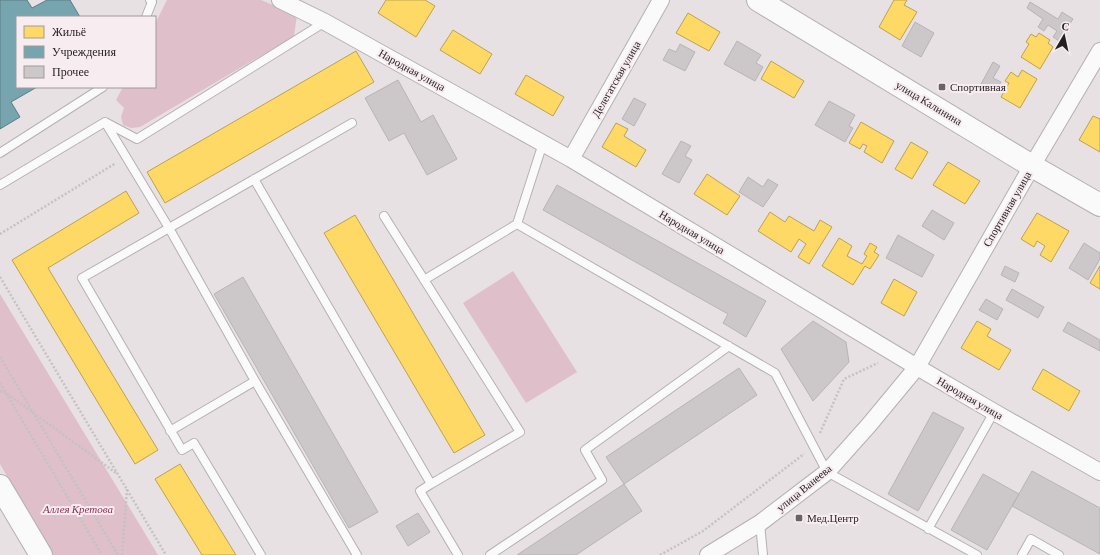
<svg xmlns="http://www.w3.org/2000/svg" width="1100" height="555" font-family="'Crimson Pro',serif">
<rect width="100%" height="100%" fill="#e7e1e3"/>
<!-- green -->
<path fill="#debfca" d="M167,0H261L297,15L294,36L140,127L131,128L123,125L121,117L124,108L116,100L123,87H155V24Z
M513,271L577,372L526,403L463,303Z
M0,294L158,555H53L0,464Z"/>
<!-- homes -->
<path fill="#ffd966" stroke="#bda151" d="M386,0H425L435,6L416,37L378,13Z
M894,0H907L904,5L917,12L900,40L879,27Z
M688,13L720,32L709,51L676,33Z
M453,30L492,54L480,74L440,50Z
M1039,33L1050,40L1048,43L1053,47L1040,69L1021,57L1029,44L1026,42L1031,34L1036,37Z
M356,51L374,82L165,203L147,172Z
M771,61L804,81L794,98L761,79Z
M1022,70L1037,79L1020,108L1001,97L1009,83L1005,81L1011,72L1018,77Z
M526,75L564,97L553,116L515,94Z
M1093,116L1100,119V152L1079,140Z
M861,122L894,141L882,163L864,152L867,146L863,144L860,149L849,143Z
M616,123L628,129L624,136L646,150L636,167L602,147Z
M911,142L928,152L912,179L895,169Z
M948,162L980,181L965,204L933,185Z
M707,174L740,196L727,215L694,194Z
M126,191L139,213L48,268L158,450L135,464L12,260Z
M770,212L785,222L789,216L814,231L820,220L832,227L809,264L798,257L806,244L799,239L791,252L758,231Z
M1037,213L1069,231L1051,262L1040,255L1045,246L1037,241L1034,247L1021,239Z
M355,215L485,435L454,453L324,233Z
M839,238L852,246L847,256L862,264L867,256L864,254L870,243L877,247L874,252L879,255L870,269L865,266L853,285L822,266Z
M1100,266V289L1090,283Z
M894,279L917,292L904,316L881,303Z
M977,321L991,329L987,336L1011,350L999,370L961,348Z
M1043,369L1080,391L1069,411L1032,389Z
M180,464L236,555H202L155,479Z"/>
<!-- public -->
<path fill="#76a5af" stroke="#5d7d84" d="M0,0H27L32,8L47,0H70L80,17H17V87H37L11,102L20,117L0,129Z"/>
<!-- building -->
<path fill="#ccc8c9" stroke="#b8b4b5" d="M1030,2L1058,19L1062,12L1073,19L1059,41L1053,37L1057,31L1048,25L1044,31L1038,27L1043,19L1027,8Z
M915,22L934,33L921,57L902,46Z
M737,41L761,55L756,63L763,67L755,81L724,64Z
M680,44L695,52L685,71L663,60L669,49L676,52Z
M993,62L1000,66L993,78L1001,82L995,92L981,84Z
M398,80L421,122L433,115L457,159L427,175L404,133L389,141L365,98Z
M634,98L646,104L634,126L622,119Z
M829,101L855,115L849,126L853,128L845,142L815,125Z
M681,141L691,146L685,156L692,160L679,183L662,174Z
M748,177L763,187L768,179L778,185L763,207L739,192Z
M557,185L766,301L746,337L723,323L728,314L543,210Z
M932,210L954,223L944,240L922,226Z
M898,235L934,255L922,277L886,258Z
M1084,243L1100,253V259L1088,280L1069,268Z
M1005,266L1019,273L1015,282L1001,275Z
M243,277L378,512L349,528L214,294Z
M1012,289L1044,307L1038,318L1006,300Z
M986,299L1003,309L997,320L979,310Z
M813,321L846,342L849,362L813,401L781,349Z
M1068,322L1100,340V351L1063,331Z
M739,368L757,395L624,484L606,457Z
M933,412L964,428L918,511L888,494Z
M1032,471L1100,508V554L1012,506Z
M983,474L1019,494L987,550L951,530Z
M624,484L642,511L576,555H517Z
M418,513L430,532L408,546L396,526Z"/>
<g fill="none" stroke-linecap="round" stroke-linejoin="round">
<defs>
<path id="lane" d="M146,17L152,2L150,0
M105,122L169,228L255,381L357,555
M0,153L103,87
M254,179L431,484L420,491L458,555
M0,185L105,122L137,139L325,22
M384,216L520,432L431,484
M517,224L775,373L827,472L977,555
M424,280L517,224L543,143
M170,431L255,381
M760,523L763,555
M928,529L994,412
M261,555L194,443L182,450L82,278L352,123
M490,555L602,480L585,450L729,346
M1022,555L1031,539L1059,555"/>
<path id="street" d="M280,0L325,22L571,159L917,367L994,412L1100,472
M571,159L661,0
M708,555L760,523L827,472L869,425L917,367L1032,166L1100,51"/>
<path id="secondary" d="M758,0L1032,166L1100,205
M0,486L41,555"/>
</defs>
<!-- lane casing -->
<use href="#lane" stroke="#b5b0b2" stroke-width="10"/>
<!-- street casing -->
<use href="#street" stroke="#b5b0b2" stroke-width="18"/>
<!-- secondary casing -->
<use href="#secondary" stroke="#b5b0b2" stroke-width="24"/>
<!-- path -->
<path stroke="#c4c2c3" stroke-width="2.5" stroke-dasharray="2 2" stroke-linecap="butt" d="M0,234L116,163
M0,277L166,555
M0,357L118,555
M0,383L102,555
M0,391L6,393L116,473
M820,433L844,379L878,363
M122,555L127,489
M660,555L703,531L804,454"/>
<!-- lane -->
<use href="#lane" stroke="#fbfafb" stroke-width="8"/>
<!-- street -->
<use href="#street" stroke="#fbfafb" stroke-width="16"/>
<!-- secondary -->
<use href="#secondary" stroke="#fbfafb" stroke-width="22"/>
</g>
<!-- markers -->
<g fill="#686364" stroke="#f7ecef" stroke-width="1.5">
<rect x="938" y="83" width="8" height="8" rx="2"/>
<rect x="795" y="514" width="8" height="8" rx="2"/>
</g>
<g text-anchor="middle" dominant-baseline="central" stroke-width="4" stroke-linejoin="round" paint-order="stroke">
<!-- street labels -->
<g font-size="11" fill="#231f20" stroke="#f7ecef">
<text transform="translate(412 70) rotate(29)">Народная улица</text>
<text transform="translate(616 79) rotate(-60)">Делегатская улица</text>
<text transform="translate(929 103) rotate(31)">улица Калинина</text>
<text transform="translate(1007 209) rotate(-60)">Спортивная улица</text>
<text transform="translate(692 232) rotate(31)">Народная улица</text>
<text transform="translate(970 398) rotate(30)">Народная улица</text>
<text transform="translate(804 488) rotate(-39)">улица Ванеева</text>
</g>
<!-- poi labels -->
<g font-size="11" fill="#231f20" stroke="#f7ecef" text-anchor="start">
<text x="950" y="87">Спортивная</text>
<text x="807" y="518">Мед.Центр</text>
</g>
<!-- park labels -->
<g font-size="11" font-style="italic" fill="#8d3059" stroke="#f7ecef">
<text x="78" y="509">Аллея Кретова</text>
</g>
</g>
<!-- legend -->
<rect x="16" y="16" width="140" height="72" fill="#f7ecef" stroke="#a29a9c"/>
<rect x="24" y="26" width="20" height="12" fill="#ffd966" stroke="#a29a9c"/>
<text x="52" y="36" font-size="12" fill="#231f20">Жильё</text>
<rect x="24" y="46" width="20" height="12" fill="#76a5af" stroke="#a29a9c"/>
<text x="52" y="56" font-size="12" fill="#231f20">Учреждения</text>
<rect x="24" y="66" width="20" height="12" fill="#ccc8c9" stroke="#a29a9c"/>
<text x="52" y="76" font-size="12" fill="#231f20">Прочее</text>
<!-- north arrow -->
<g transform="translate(1064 36) rotate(9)" stroke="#f7ecef" stroke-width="3" paint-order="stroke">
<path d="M0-3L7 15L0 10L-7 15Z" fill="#231f20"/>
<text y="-6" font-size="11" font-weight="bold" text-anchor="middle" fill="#231f20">С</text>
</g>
</svg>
